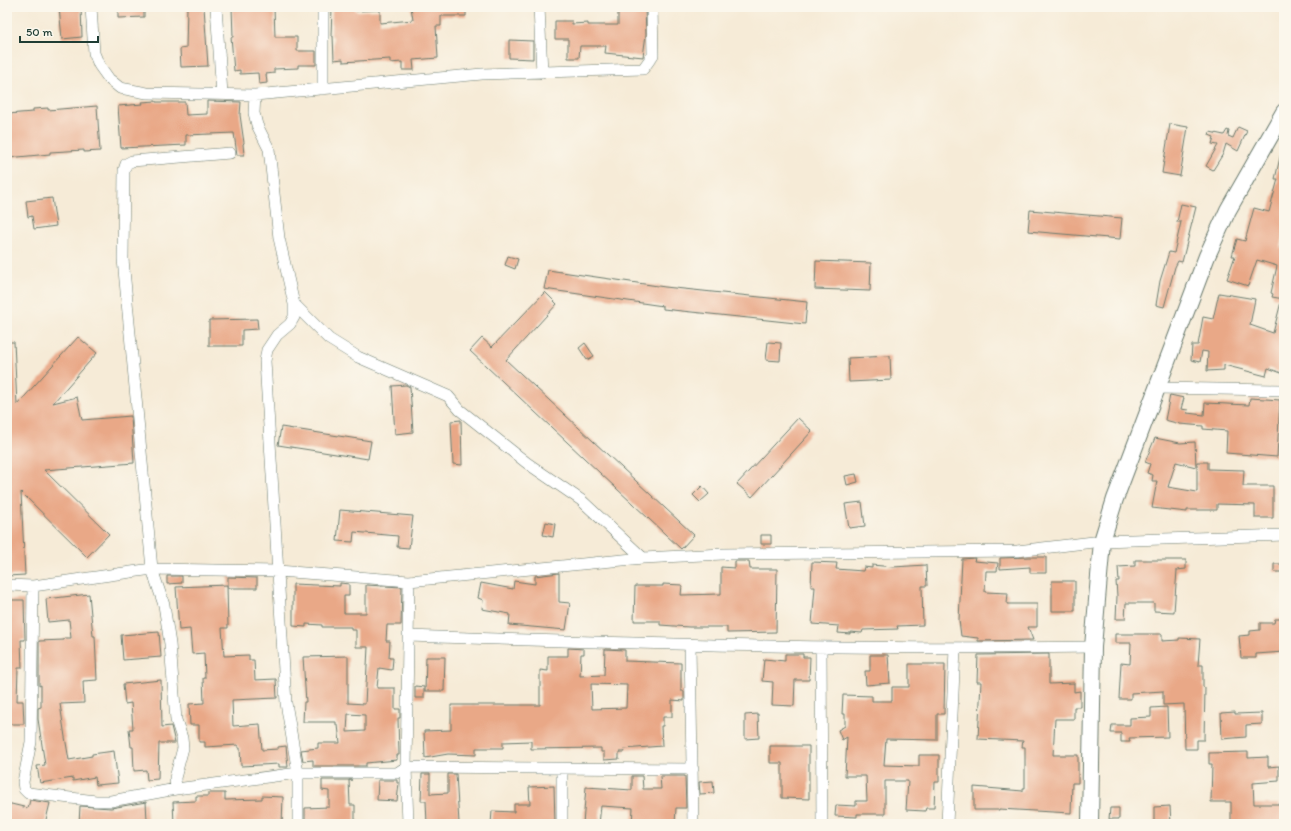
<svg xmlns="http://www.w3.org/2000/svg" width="1291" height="831" font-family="Itim,sans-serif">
<rect width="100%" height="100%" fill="#fbf7ec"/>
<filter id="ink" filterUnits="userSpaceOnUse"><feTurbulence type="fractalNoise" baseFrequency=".025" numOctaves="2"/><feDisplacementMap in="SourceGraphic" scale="8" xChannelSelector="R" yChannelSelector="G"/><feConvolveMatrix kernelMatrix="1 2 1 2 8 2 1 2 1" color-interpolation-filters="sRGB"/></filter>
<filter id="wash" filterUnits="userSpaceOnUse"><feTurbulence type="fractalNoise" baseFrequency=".012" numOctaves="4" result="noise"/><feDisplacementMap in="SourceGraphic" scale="16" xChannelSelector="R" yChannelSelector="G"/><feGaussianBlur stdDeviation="0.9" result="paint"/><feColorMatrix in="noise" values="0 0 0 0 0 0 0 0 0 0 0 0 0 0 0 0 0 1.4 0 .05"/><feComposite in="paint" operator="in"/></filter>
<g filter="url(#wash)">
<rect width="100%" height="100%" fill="#f6ebd7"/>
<g id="blocks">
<!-- building -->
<path fill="#e9a887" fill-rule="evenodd" d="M59,7H81L82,37L62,39Z
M118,7H144V17L118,18Z
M187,7H204L208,66L181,67L180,49L186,48Z
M274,7L275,37H297V51H316V65H298V68L274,69V73L266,74L267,83L259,84L258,73L240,74V70L234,71L231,37H233L232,8Z
M332,7H354L356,11L380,10V23L413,20L411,7H466V16H441V26H436L438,58L413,60L414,70H402V62L390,63V59L343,62V59L334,60L333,36H331Z
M618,9H645L646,34L643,57L605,53L606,46H580L579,58H568V39H555V21H572V24L588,23V25H618Z
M509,40L533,41V59L509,58Z
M156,101V102H185L186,115L207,114V101L241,102L240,115L244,143L243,144L244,155H237L234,133L186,135V145L121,148L118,106L143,104L142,102Z
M97,106L100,151L84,152V150L50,152V154L7,158V114L33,112V109L48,108V110Z
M1170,124L1188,127L1180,176L1162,173Z
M1238,127L1247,131L1238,151L1226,144L1223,154L1213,170L1206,166L1218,145L1212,144L1214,137L1209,135L1210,132L1224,135L1227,130L1229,131L1228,136L1233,138Z
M1281,153H1284V235L1280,248H1284V299L1272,297L1273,294L1271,293L1277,266L1257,260L1248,286L1227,279L1235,256H1232L1237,239L1245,241L1254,208L1269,212L1278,179H1275Z
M52,198L56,226L34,229L32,216L28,217L26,201Z
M1181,204L1196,207L1182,262L1178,261L1175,267L1164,307L1156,305L1160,281L1169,252L1174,253L1181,222H1177Z
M1030,210L1122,218L1120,239L1028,231Z
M508,256L518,259L515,269L505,265Z
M816,261L871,263L870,291L815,289Z
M548,270L665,287L807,302L805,324L663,309V306L544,289Z
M545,292L557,304L506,360L694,535L681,549L470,351L482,338L492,347Z
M1219,293L1255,299L1250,325L1273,333L1281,302H1284V374L1268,368L1266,376L1224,365V370L1207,371L1208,352L1202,351L1200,362L1191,360L1192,345H1198L1203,317L1213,319Z
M257,319L258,329L242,330V346H209V320Z
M78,337L97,353L53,403L77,397L82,420L131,416L134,463L44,470L109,534L87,557L21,492L25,575L7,576V342H14L17,405Z
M768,342L781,343L780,361L766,360Z
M585,343L594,356L587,360L579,348Z
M890,356L891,380L849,382L848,358Z
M406,385L410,387L413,432L395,434L392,386Z
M1170,395L1184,398L1181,409L1188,410L1187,413L1204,415L1205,403L1249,405L1250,398L1280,400L1277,457L1226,453L1227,431L1203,429V426L1180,424L1165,420Z
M798,418L812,431L752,497L737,484Z
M461,420L462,465L453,464L451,421Z
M281,427L371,441L368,459L278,445Z
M1155,438L1180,443L1195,442L1196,467L1176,462L1168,487L1197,492V462H1208V469L1244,470L1243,486H1273V518H1255V505L1217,504V510H1187V512L1152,508L1157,481H1152L1153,475L1147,473L1150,464L1145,462Z
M856,474L858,482L847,485L845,476Z
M702,486L709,494L700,502L693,495Z
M862,502L865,526L849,528L845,504Z
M340,510L413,516L409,548L397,547L398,536L354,532L353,542L337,541Z
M546,522L555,524L553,537L543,535Z
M761,535H771V544H761Z
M1029,557H1046V573H1030V567L1000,569V558Z
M975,558L974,561L998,563L997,571H986L985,592L1008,593L1007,604H1037V627H1028L1033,640L978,641V638L961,636L959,620L962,559Z
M1135,560H1186V569L1177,570L1174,612L1154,611V603H1126L1125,619H1116L1117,596L1116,581H1119L1118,567L1135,566Z
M735,561H749L750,569H777L776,632L727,633V627H689L660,625V621H634L635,586H663V584L682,585L681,595L721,594V567L735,568Z
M812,562L837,563L836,569L863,571L864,567L872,568V565L893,567L926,565L927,586H922L923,625L897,626L898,629L863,630L862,633L850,632V634L838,633L839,626L812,624L815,587H811Z
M1274,564H1283L1282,572H1274Z
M559,573V602L570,603L566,630L509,625L510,614L482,609L483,600L478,598L481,583L513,589L514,581L535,584V576Z
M167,576H182V583L167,584Z
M228,577L257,578V588H228Z
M1052,581H1075V611H1052Z
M340,583L349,584V596H344V613H366V585L402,587L401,625H387L386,641H390L389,658H393L392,670L379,668L377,688H395V709H400V718H398L399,755H397V760L366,763V766H313V760L303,761L301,750L318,748V743H340L338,725H336V722H303L304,702H306L303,657L348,656V703L365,704L368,647H356V630H351V627H322V625L306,624V627L293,626V584L340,586ZM348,714L365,715V731L347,732Z
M227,585L228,628H222L224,656L249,655V660H254L255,680L276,679L277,698L232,700L233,726L260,724L262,750L278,749V747L286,746L288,767H279V764L241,766L240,748H238V745L205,747V742H199V725H190L189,704L204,703L203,678H205L204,653L192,654L190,629L179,630L176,587Z
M89,594L93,636H95L97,680L83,681L84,703L60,704L65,737L69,760L92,756V754L114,751L118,783L96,785L95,777L73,781V778L40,783L37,766L45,765L38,719V708L41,707V685L39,686V641L64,640V638H71L69,620L48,622L46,599Z
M7,600H24L25,640H21L22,668H18L17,701H23L24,724H7Z
M1275,619H1282L1284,652L1256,654V658H1241L1239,636L1250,635V631L1260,630V623H1274Z
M159,632L161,657L123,660L121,635Z
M1115,634H1162V641L1179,640V638L1200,639L1198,665H1203V687L1205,688L1204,740H1197V749H1185L1184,704L1163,705V691L1131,693V699H1119L1121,663L1130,664L1131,643H1115Z
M568,648L584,649V654H581L580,676L604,675L605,649L625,650V661L681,663V691H684V701L672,700V717H663V726H661L662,746L624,749L625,752H619V759L604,760V752H601V748L531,749V741L503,742V748H476V755L448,754L425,758L424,731L451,730V705H540V670L548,671V656H568ZM591,684L627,685L626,708L592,709Z
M785,654H803V657H810L809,680H795L794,706L772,705L773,682L762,681L764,659L785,661Z
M1049,654V684L1074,683V692L1080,691V707H1074V719H1055L1053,755H1078V783H1072L1071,813L999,809V810H974V787L1023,791V788H1025V747H1022L1023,741L978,739L981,682H977L978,655Z
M870,655H888L890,683L866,685L865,671H870Z
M426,657H445L444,691H425Z
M909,664H945L944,714H937V740L886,739L884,765L919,766V755H939V782H935L934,808H926L925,811L906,810L908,781H885V814H857V817L835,816L836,805L856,806V801H867L866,776H845L847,737L842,740L838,730L845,726V714H842L843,695L872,696V701H892V687H909Z
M161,680L162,727L171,726L175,743H159L158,779L147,780L146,770L134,771L133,747H131L129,729H133L131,703L125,704L123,684Z
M415,686L424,687V698H415Z
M1167,707L1168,737L1129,738L1130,742H1121V733H1111L1112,725H1130V718L1151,717V708Z
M1235,712V714L1262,713V724L1246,725V737L1222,739L1221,713Z
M758,714L759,738L745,739V715Z
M770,746H809V799L782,798V763H770Z
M1248,752V758L1268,757V767L1279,766V781L1253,783L1254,804H1279V806H1284L1283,824H1231V802H1211L1212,764H1209V753Z
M422,774H430V794L448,793V774H456L459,823L427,824L426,801H421Z
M632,776H642L643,789H661L660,776H685L686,808H676L675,824H632L633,808L601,806L599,824H583L586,787L632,790Z
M322,780H352H349L350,805H355V824H305V808L329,807V791L322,790Z
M378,780H397V783H399L397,801L377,800Z
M713,781L714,793L700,794L699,782Z
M554,786L555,824H491L492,811L514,812V804H530L529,787Z
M208,793H225V800L262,799V796L283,797L282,824H174L173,802L196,801V796H208Z
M30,800L50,803L45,824H7V803L28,808Z
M146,802L147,820L124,821V824H79L80,806L111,808Z
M1170,806L1171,824H1154V807Z
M1110,808H1119V819H1109Z"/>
</g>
</g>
<g filter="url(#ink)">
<use href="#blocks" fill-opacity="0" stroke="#6a7a6d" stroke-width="1"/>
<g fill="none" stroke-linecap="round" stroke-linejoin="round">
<defs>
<path id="minor" d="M91,7L94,53L99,65L109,79L120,88L147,93L255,95L482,74L643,69L653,55L652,7
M216,7L222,94
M323,7V89
M539,7L542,73
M255,95L254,113L257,125L269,149L279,238L294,304V317L290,324L277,335L267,350L265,361L286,703L298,773V824
M294,304L329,339L358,357L448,396L460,410L527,463L581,500L643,558
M1157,388L1284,390
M7,585L33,586L152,569L278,571L409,581L643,558L723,554L1017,551L1102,541L1284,535
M33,586L31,742L23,782L24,789L28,793L96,801H111L176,789L298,773H397L406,767L693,769
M409,636C637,644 865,650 1093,647
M690,645L693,824
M821,647L822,824
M176,789L175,778L183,748L182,738L176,720L170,644L164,605L152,569L123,259L124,170L126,164L132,161L230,153
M408,824L406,767L409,581
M562,824V769
M947,824L955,649"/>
<path id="secondary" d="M1090,824L1093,647L1102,541L1115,499L1207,256L1228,210L1284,112"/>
</defs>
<!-- minor casing -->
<use href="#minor" stroke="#6a7a6d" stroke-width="12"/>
<!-- secondary casing -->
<use href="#secondary" stroke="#6a7a6d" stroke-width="18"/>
<!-- minor -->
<use href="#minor" stroke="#fff" stroke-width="11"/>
<!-- secondary -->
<use href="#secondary" stroke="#fff" stroke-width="16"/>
</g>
</g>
<!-- margin -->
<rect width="1291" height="831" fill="none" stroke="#fbf7ec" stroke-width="24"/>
<!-- scale -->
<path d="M20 36v6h78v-6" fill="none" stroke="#1f3d34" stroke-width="2"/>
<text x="26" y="36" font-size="12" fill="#1f3d34" stroke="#fbf7ec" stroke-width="3" paint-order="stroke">50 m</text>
</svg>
